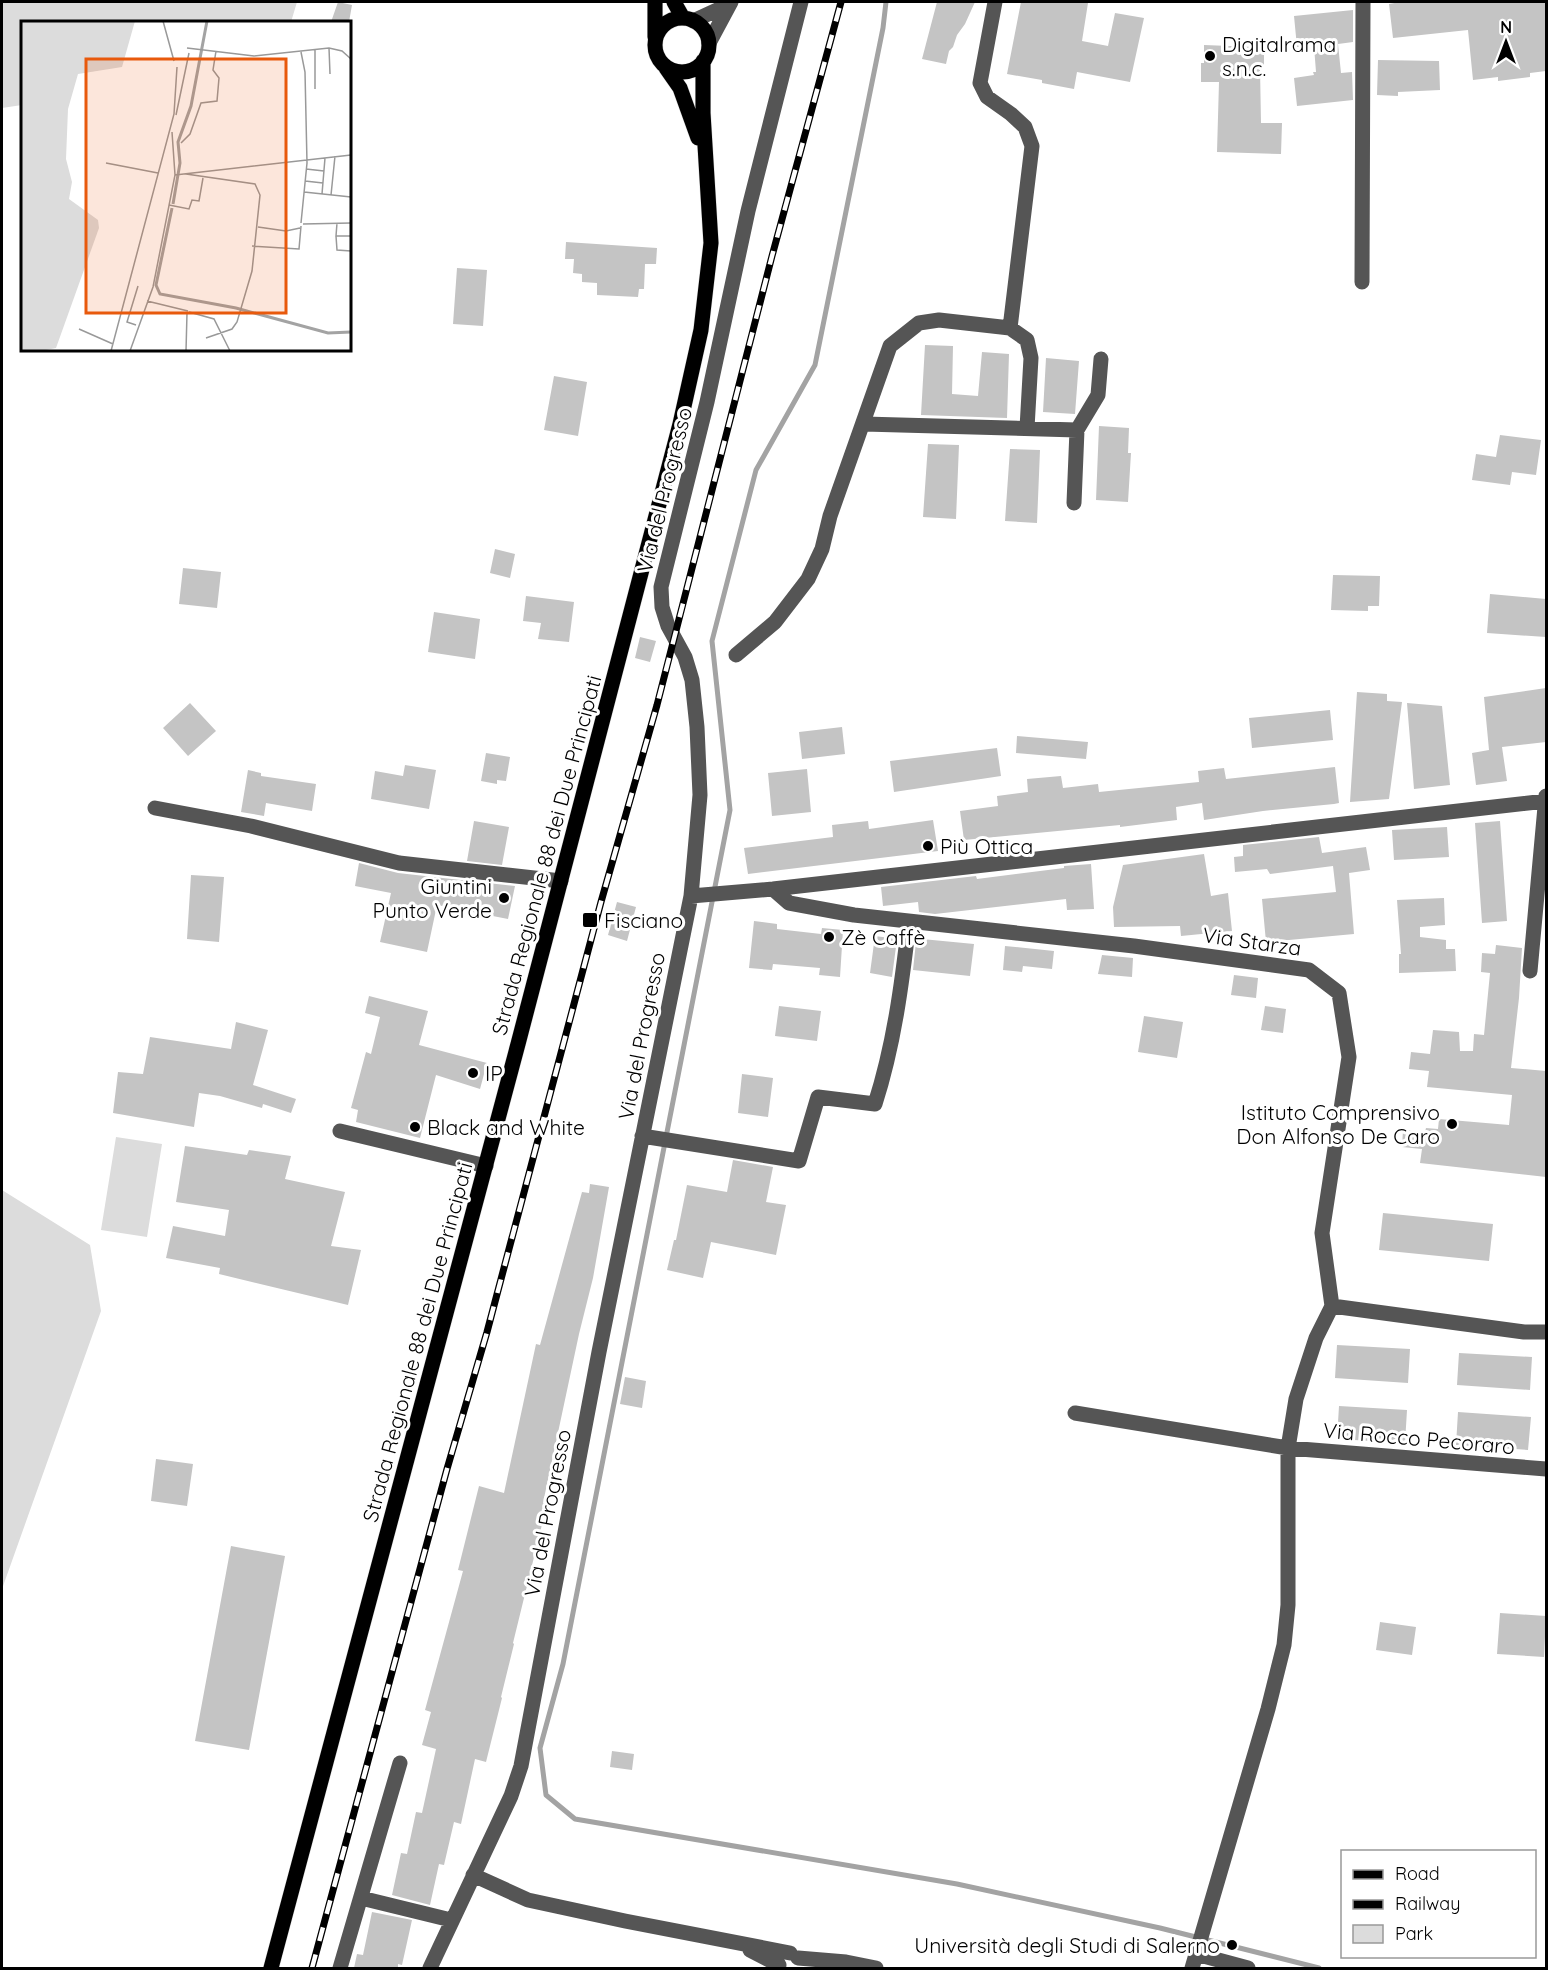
<svg xmlns="http://www.w3.org/2000/svg" width="1548" height="1970" font-family="Quicksand,sans-serif">
<rect width="100%" height="100%" fill="#fff"/>
<!-- green -->
<path fill="#dcdcdc" d="M2,2H297L291,22H22V105L2,108Z
M116,1137L162,1144L147,1237L101,1230Z
M2,1190L90,1245L101,1311L2,1589Z"/>
<g fill="none" stroke-linecap="round" stroke-linejoin="round">
<!-- stream -->
<path stroke="#a3a3a3" stroke-width="5" d="M886,2L883,28L815,365L756,470L712,641L730,810L563,1664L540,1748L546,1795L575,1819L957,1884L1160,1928L1319,1968"/>
</g>
<!-- building -->
<path fill="#c4c4c4" d="M338,2L352,5L349,22H331Z
M937,2H975L965,24L957,35L953,47L949,51L946,64L922,59Z
M1021,2H1077L1088,3L1082,41L1108,46L1115,13L1144,18L1130,82L1077,72L1074,89L1042,83V80L1007,74Z
M1400,2H1546V71L1530,73V77L1498,81V77L1473,80L1468,30L1393,38L1389,4Z
M1353,10V42L1338,44L1341,73L1352,72L1353,100L1297,106L1294,78L1314,75L1313,72H1316L1314,46L1297,47L1294,16Z
M1204,45L1255,47V51H1264V68H1260L1261,123H1282L1281,154L1217,152L1219,82H1201V63H1204Z
M1378,60L1439,61L1440,90L1398,92V96L1377,95Z
M566,242L657,248L656,264H645L644,289H639L638,297L597,295V283L582,282V274L573,273L574,259H565Z
M457,268L487,270L483,326L453,324Z
M925,345L953,346L952,394L978,396L982,352L1009,354L1007,418L921,415Z
M1046,358L1079,361L1075,414L1043,412Z
M554,376L587,382L578,436L544,430Z
M1099,426L1129,428L1128,453H1131L1128,502L1096,500Z
M1500,435L1541,440L1536,475L1512,472L1510,485L1472,480L1476,454L1496,457Z
M928,444L959,445L956,519L923,517Z
M1010,449L1040,450L1037,523L1005,521Z
M495,549L515,554L510,578L490,573Z
M183,568L221,572L217,608L179,604Z
M1333,575L1380,576L1379,606H1368V611L1331,610Z
M1490,594L1546,599V637L1487,633Z
M526,596L574,602L569,642L538,639L541,623L523,621Z
M434,612L480,619L475,659L428,652Z
M640,637L656,641L650,662L635,658Z
M1546,688V742L1502,747L1507,781L1476,785L1472,753L1489,750L1484,697Z
M1357,692L1387,694V701L1402,702L1389,799L1350,802Z
M190,703L216,731L188,756L163,728Z
M1407,703L1442,706L1450,785L1414,789Z
M1330,710L1333,740L1252,748L1249,718Z
M842,727L845,754L802,759L799,732Z
M1017,736L1088,742L1086,759L1016,753Z
M997,748L1001,776L894,792L890,761Z
M486,753L510,757L506,781L497,780V784L481,781Z
M405,765L436,770L429,809L371,799L375,771L403,776Z
M1335,767L1339,803L1334,804L1263,811L1204,820L1202,803L1176,807L1177,820L1120,827V825L964,840L960,811L998,806L997,796L1028,792L1027,779L1061,776L1063,788L1098,784L1099,792L1199,782L1198,771L1224,768L1226,779Z
M807,769L811,812L772,816L768,773Z
M248,770L261,773V776L316,784L312,811L266,803L264,816L241,812Z
M933,820L938,851L748,874L744,848L833,837L832,825L868,821L869,829Z
M474,821L509,827L502,865L467,861Z
M1500,821L1507,921L1482,923L1475,823Z
M1447,827L1449,857L1394,860L1392,830Z
M1319,837L1322,853L1366,847L1370,870L1349,873L1354,934L1266,942L1262,899L1336,892L1333,866L1270,874L1267,869L1235,872L1234,857L1243,856V845Z
M1204,854L1211,896L1228,893L1232,931L1181,936L1180,926L1114,927L1113,907L1123,865Z
M359,863L398,873L515,886L508,919L437,905L427,952L380,942L391,893L355,886Z
M1091,864L1094,909L1067,910L1066,899L935,914L919,912L918,902L883,906L881,887L976,876L977,879L1064,868V866Z
M191,875L224,877L219,942L187,939Z
M1444,898L1445,925L1420,927V937L1446,940V949H1455L1456,971L1399,973V954H1401L1397,900Z
M617,902L636,907L627,941L608,935Z
M754,921L777,924V929L821,934L822,928L843,930L840,977L819,975L820,968L773,964L772,970L749,968Z
M875,936L897,939L892,977L870,973Z
M922,939L974,944L970,976L913,970L916,942L923,943Z
M1496,945L1522,948L1519,998L1511,1068L1546,1071V1177L1420,1163L1422,1149L1402,1147L1403,1130L1425,1132L1426,1128L1438,1129L1439,1119L1509,1125L1512,1095L1427,1087L1429,1071L1409,1069L1411,1052L1430,1054L1433,1030L1459,1032L1460,1051H1473L1474,1034L1484,1035L1490,973L1481,972L1482,953L1495,954Z
M1005,946L1054,951L1052,969L1023,966L1022,972L1003,970Z
M1102,955L1133,958L1132,977L1098,974Z
M1234,975L1258,978L1256,998L1231,995Z
M369,996L428,1011L419,1045L487,1063L480,1089L436,1075L420,1138L356,1122L358,1110L351,1108L366,1052L371,1054L380,1017L365,1013Z
M779,1006L821,1011L817,1041L775,1036Z
M1265,1006L1286,1009L1283,1033L1261,1030Z
M1144,1016L1183,1022L1177,1058L1138,1052Z
M236,1022L268,1030L253,1085L296,1099L291,1113L263,1104L262,1108L220,1096L199,1093L194,1127L113,1113L118,1072L143,1074L150,1037L231,1049Z
M742,1074L773,1078L768,1117L738,1113Z
M185,1146L247,1155L249,1150L291,1156L285,1179L345,1192L331,1246L361,1250L348,1305L219,1274L220,1268L166,1258L173,1226L225,1236L229,1210L176,1202Z
M733,1160L773,1167L766,1202L786,1205L776,1255L711,1242L703,1278L667,1270L674,1240H676L687,1185L727,1192Z
M590,1184L609,1187L593,1278L579,1334L543,1503L547,1504L513,1643L514,1644L501,1697L502,1698L486,1762L475,1759L461,1824L454,1822L444,1865L439,1864L430,1905L392,1895L401,1853L407,1854L416,1812L422,1813L436,1749L422,1745L431,1712L425,1710L463,1571L458,1570L479,1486L504,1493L536,1344L540,1345L582,1192L589,1193Z
M1383,1213L1493,1224L1489,1261L1379,1250Z
M1337,1345L1410,1349L1408,1383L1335,1378Z
M1459,1353L1532,1357L1530,1390L1457,1385Z
M625,1377L646,1381L642,1408L620,1404Z
M1339,1406L1407,1410L1405,1443L1337,1439Z
M1458,1412L1531,1417L1528,1450L1456,1445Z
M156,1459L193,1464L187,1506L151,1501Z
M231,1546L285,1556L249,1750L195,1741Z
M1500,1613L1546,1616L1544,1657L1497,1654Z
M1380,1622L1416,1627L1412,1655L1376,1650Z
M612,1751L634,1754L632,1770L610,1767Z
M372,1912L412,1920L402,1965L398,1964V1968H354L357,1954L363,1955Z"/>
<g fill="none" stroke-linecap="round" stroke-linejoin="round">
<defs>
<path id="major" d="M674,2L683,18
M655 45a27 27 0 1 1 54 0a27 27 0 1 1-54 0Z
M655,37V2
M666,68L680,88L698,138
M271,1968L518,1044L680,424L701,330L711,243L703,113V61"/>
</defs>
<!-- major casing -->
<use href="#major" stroke="#dbdbdb" stroke-width="16"/>
<!-- minor -->
<path stroke="#555" stroke-width="15" d="M995,2L980,83L987,97L1011,114L1025,127L1032,146L1010,328
M693,21L728,5
M709,43L731,2
M1362,282L1363,2
M864,424L1077,430
M1074,503L1077,430L1098,395L1101,359
M736,655L775,622L808,579L822,549L830,516L890,346L919,323L939,320L1010,328L1027,340L1031,358L1027,428
M155,808L251,826L399,863L561,881
M773,889L789,903L854,915L1134,946L1309,970L1339,993L1349,1057L1322,1233L1332,1306
M691,896L773,889L1546,801
M1530,971L1546,796
M340,1131L486,1166
M642,1136L799,1161L818,1097L875,1104C894,1045 902,983 909,922
M1332,1306L1524,1332H1546
M1075,1413L1288,1448L1546,1469
M473,1875L528,1900L625,1921L790,1953
M361,1898L451,1920
M750,1950L779,1965
M1196,1954L1248,1968
M798,1958L846,1962L876,1968
M340,1968L400,1763
M430,1968L511,1796L521,1766L599,1352L691,896L700,795L697,727L692,680L685,657L668,626L662,607L661,587L707,402L748,211L801,2
M1192,1968L1268,1709L1284,1645L1288,1605V1448L1296,1399L1316,1338L1332,1306"/>
<!-- major -->
<use href="#major" stroke="#000" stroke-width="15"/>
<defs>
<path id="rail" d="M312,1968L447,1469L487,1332L601,902L657,705L772,256L841,2"/>
</defs>
<!-- rail casing -->
<use href="#rail" stroke="#000" stroke-width="7"/>
<!-- rail -->
<use href="#rail" stroke="#fff" stroke-width="4.5" stroke-dasharray="14" stroke-linecap="butt"/>
</g>
<!-- markers -->
<g fill="#000" stroke="#fff" stroke-width="2">
<circle cx="1210" cy="56" r="6"/>
<circle cx="928" cy="846" r="6"/>
<circle cx="504" cy="898" r="6"/>
<rect x="582" y="912" width="16" height="16" rx="3"/>
<circle cx="829" cy="937" r="6"/>
<circle cx="473" cy="1073" r="6"/>
<circle cx="1452" cy="1124" r="6"/>
<circle cx="415" cy="1127" r="6"/>
<circle cx="1232" cy="1945" r="6"/>
</g>
<g text-anchor="middle" dominant-baseline="central" stroke-width="6" stroke-linejoin="round" paint-order="stroke">
<!-- poi labels -->
<g font-size="21" fill="#000" stroke="#fff" text-anchor="start">
<text x="1222" y="44">Digitalrama<tspan x="1222" dy="24">s.n.c.</tspan></text>
<text x="940" y="846">Più Ottica</text>
<text x="492" y="886" text-anchor="end">Giuntini<tspan x="492" dy="24">Punto Verde</tspan></text>
<text x="604" y="920">Fisciano</text>
<text x="841" y="937">Zè Caffè</text>
<text x="485" y="1073">IP</text>
<text x="1440" y="1112" text-anchor="end">Istituto Comprensivo<tspan x="1440" dy="24">Don Alfonso De Caro</tspan></text>
<text x="427" y="1127">Black and White</text>
<text x="1220" y="1945" text-anchor="end">Università degli Studi di Salerno</text>
</g>
<!-- street labels -->
<g font-size="21" fill="#000" stroke="#fff">
<text transform="translate(664 490) rotate(-76)">Via del Progresso</text>
<text transform="translate(546 855) rotate(-75)">Strada Regionale 88 dei Due Principati</text>
<text transform="translate(1252 941) rotate(8)">Via Starza</text>
<text transform="translate(641 1036) rotate(-79)">Via del Progresso</text>
<text transform="translate(417 1342) rotate(-75)">Strada Regionale 88 dei Due Principati</text>
<text transform="translate(1419 1438) rotate(5)">Via Rocco Pecoraro</text>
<text transform="translate(547 1513) rotate(-79)">Via del Progresso</text>
</g>
</g>
<!-- overview -->
<g transform="translate(21 21)">
<rect width="330" height="330" fill="#fff"/>
<path d="M0,0H114L101,46L57,53L47,88L45,138L51,161L48,178L77,199L78,207L35,327L20,330H0Z" fill="#dcdcdc"/>
<path fill="none" stroke="#a3a3a3" stroke-width="3" d="M152,183L159,142L157,121L170,85L186,0M151,187L135,264L139,273L215,287L307,312L330,311"/>
<path fill="none" stroke="#999" stroke-width="1.5" d="M142,0L153,40M166,27L233,35L308,27L321,30L330,38M308,27L309,53M294,28V68M280,31L284,51L286,142L280,202M155,94L168,32M160,122L169,113L180,82L196,80L198,57L192,49L195,30M85,142L137,152M285,148L303,150M165,153L234,163L239,174L231,250L216,301L211,308L185,317M154,154L330,134M284,160L302,162M283,171L330,176M301,173L304,137M310,174L314,135M148,184L168,188L171,179L178,180L182,157M316,202L315,215H330M282,203L330,202M237,206L265,210L279,207M315,215L316,229L330,230M231,225L278,228L280,205M126,280L167,290M168,291L193,298L209,330M115,304L106,301L117,265M58,308L92,323M90,330L153,93L156,46M109,330L132,266L154,154L151,111M165,330L166,292"/>
<path fill="#e8590c" fill-opacity="0.15" stroke="#e8590c" stroke-width="3" d="M65,38H265V292H65Z"/>
<rect width="330" height="330" fill="none" stroke="#000" stroke-width="3"/>
</g>
<!-- border -->
<rect width="1548" height="1970" fill="none" stroke="#000000" stroke-width="6"/>
<!-- legend -->
<rect x="1341" y="1850" width="195" height="108" fill="#ffffff" stroke="#999999" stroke-width="1.5"/>
<rect x="1353" y="1870" width="30" height="9" fill="#000000" stroke="#999999" stroke-width="1.5"/>
<text x="1395" y="1880" font-size="18" fill="#000000">Road</text>
<rect x="1353" y="1900" width="30" height="9" fill="#000000" stroke="#999999" stroke-width="1.5"/>
<text x="1395" y="1910" font-size="18" fill="#000000">Railway</text>
<rect x="1353" y="1925" width="30" height="18" fill="#dcdcdc" stroke="#999999" stroke-width="1.5"/>
<text x="1395" y="1940" font-size="18" fill="#000000">Park</text>
<!-- north arrow -->
<g transform="translate(1506 42)" stroke="#ffffff" stroke-width="4.5" paint-order="stroke">
<path d="M0-4.5L10 22L0 15L-10 22Z" fill="#000000"/>
<text y="-9" font-size="16" font-weight="bold" text-anchor="middle" fill="#000000">N</text>
</g>
</svg>
